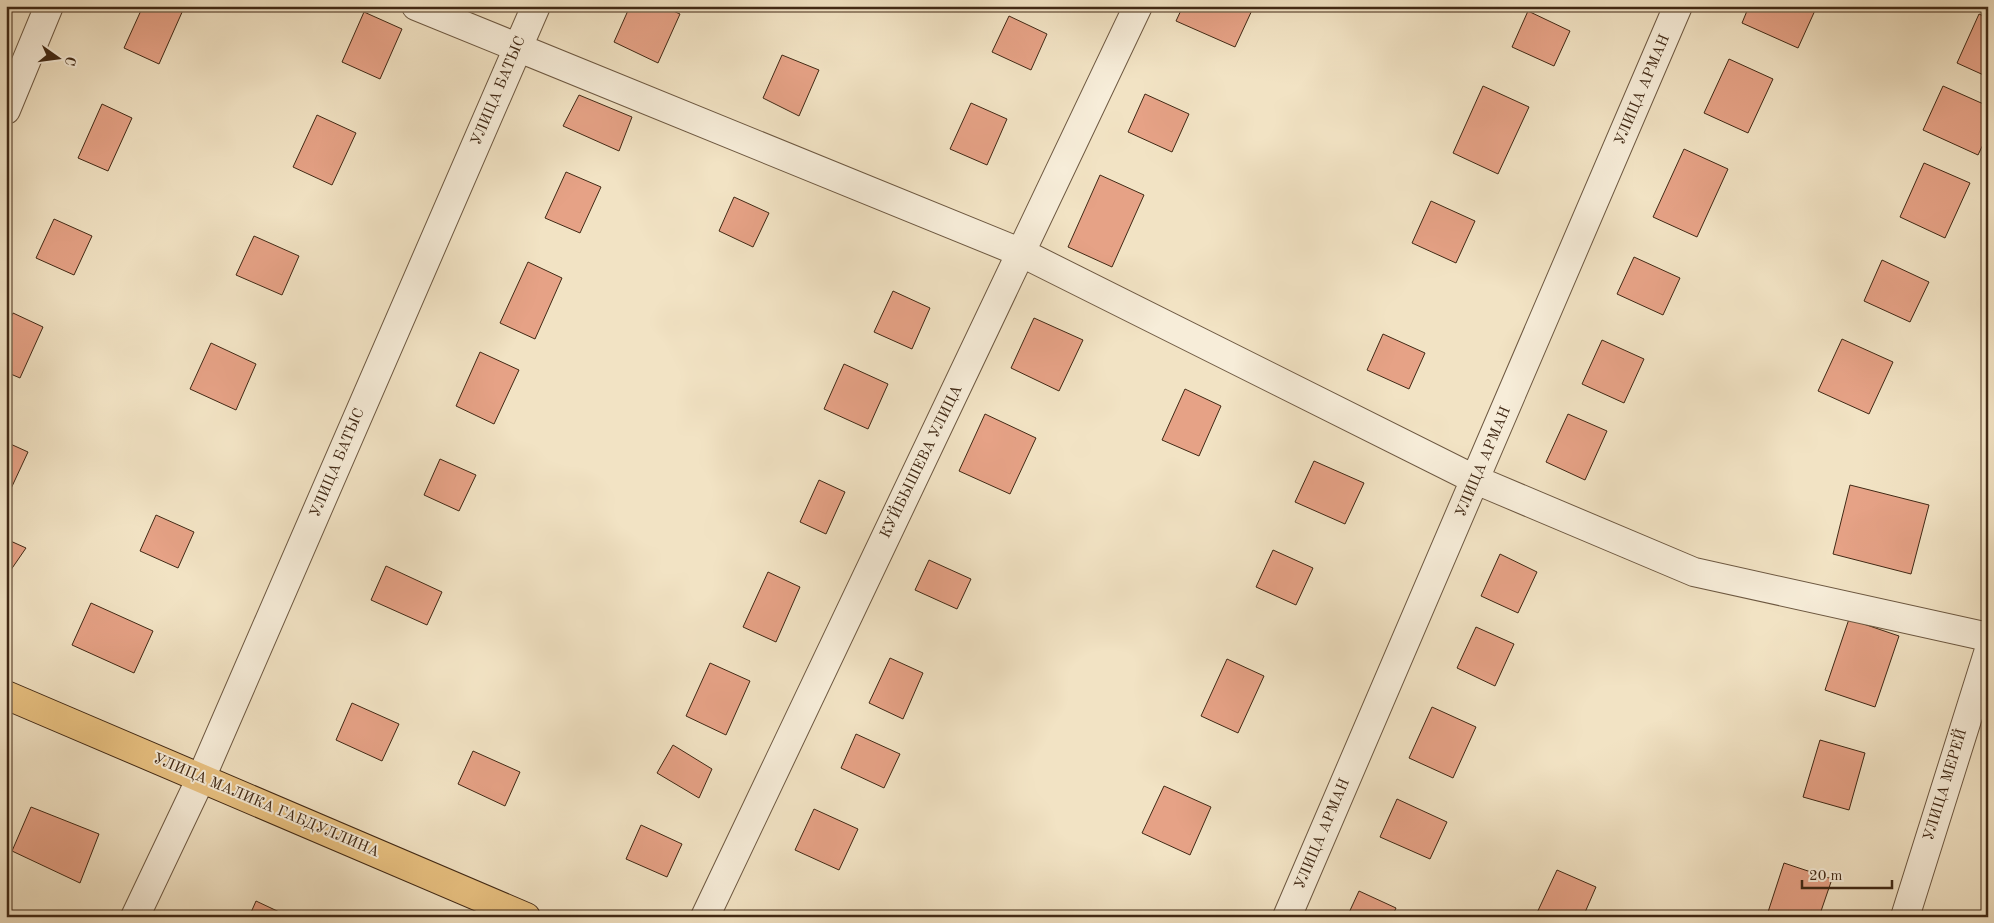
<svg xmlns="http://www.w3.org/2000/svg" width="1994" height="923" font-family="'Old Standard TT',serif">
<rect width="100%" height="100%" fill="#f2e3c4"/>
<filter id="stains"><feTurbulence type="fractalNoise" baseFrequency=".004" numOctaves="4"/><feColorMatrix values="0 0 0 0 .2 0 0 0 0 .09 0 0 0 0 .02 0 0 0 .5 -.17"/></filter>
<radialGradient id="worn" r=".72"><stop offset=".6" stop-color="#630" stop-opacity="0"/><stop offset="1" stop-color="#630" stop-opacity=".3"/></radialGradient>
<!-- building -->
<path fill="#e6a286" stroke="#412915" d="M143,6H175L183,10L159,64L124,48Z
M630,6H662L680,14L658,63L614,42Z
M1183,6H1249L1253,8L1235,47L1176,21Z
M1749,6H1817L1798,48L1742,23Z
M1528,11L1570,31L1554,66L1512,47Z
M364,12L402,29L380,79L342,62Z
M1979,14L1988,18V77L1957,63Z
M1009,16L1047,34L1031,70L992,52Z
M782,55L819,70L799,116L763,98Z
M1729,59L1773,79L1748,133L1704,113Z
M1483,86L1529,107L1498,174L1453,153Z
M1943,86L1988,106V134L1978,155L1923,130Z
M1145,94L1189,114L1172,152L1128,132Z
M579,95L632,117L619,151L563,126Z
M971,103L1007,119L987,165L950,149Z
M102,104L132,118L108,171L78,158Z
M317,115L356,133L332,185L293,167Z
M1684,149L1728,169L1697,237L1653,217Z
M1924,163L1970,183L1945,238L1900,217Z
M566,172L601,187L580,233L545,218Z
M1100,175L1144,195L1112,267L1068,247Z
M734,197L769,213L753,247L719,231Z
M1431,201L1475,221L1456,263L1412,243Z
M54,219L92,236L74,275L36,258Z
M254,236L299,256L282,295L236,275Z
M1634,257L1680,278L1663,315L1617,294Z
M1882,260L1929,282L1910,322L1864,301Z
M528,262L562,278L535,339L500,323Z
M893,291L930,308L912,349L874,332Z
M13,313L43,327L20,378L6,372V327Z
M1034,318L1083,340L1059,391L1011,368Z
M1383,334L1425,353L1409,389L1367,370Z
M1842,339L1893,362L1869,414L1818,391Z
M1602,340L1644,359L1624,403L1582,384Z
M211,343L256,364L236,410L190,389Z
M480,352L519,370L494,424L456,406Z
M844,364L888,384L868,429L824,409Z
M1185,389L1221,406L1199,456L1162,440Z
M985,414L1036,438L1010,494L959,471Z
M1568,414L1607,431L1585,480L1546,462Z
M6,442L28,452L8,495L6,494Z
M440,459L476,475L459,511L424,495Z
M1314,461L1364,483L1345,524L1295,502Z
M819,480L845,492L826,534L800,522Z
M1850,485L1929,505L1911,574L1833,554Z
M156,515L194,532L178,568L140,551Z
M6,539L26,548L6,577Z
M1273,550L1313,568L1296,605L1256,587Z
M1500,554L1537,572L1518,613L1481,596Z
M929,560L971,579L957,609L915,590Z
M386,566L442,592L427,625L371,600Z
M768,572L800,587L776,642L743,627Z
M91,603L153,631L134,673L72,645Z
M1849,619L1899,636L1875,707L1825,690Z
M1476,627L1514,644L1495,686L1457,668Z
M890,658L923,673L903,719L869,703Z
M1227,659L1264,676L1238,733L1201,716Z
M710,663L750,681L726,735L686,716Z
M352,703L399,724L382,761L336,740Z
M1432,707L1476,727L1453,778L1409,758Z
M856,734L900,754L884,788L841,768Z
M1820,740L1865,753L1849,810L1803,797Z
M673,745L712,769L699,798L657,773Z
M473,751L520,772L505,806L458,784Z
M1164,786L1211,807L1190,855L1142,833Z
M1397,799L1447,822L1430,859L1380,837Z
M31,807L99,834L80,883L12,851Z
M814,809L858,829L839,870L795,850Z
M641,825L682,844L667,877L626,859Z
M1784,863L1832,879L1819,917H1783L1768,912Z
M1557,870L1596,887L1583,917H1535Z
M1359,891L1396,908L1392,917H1347Z
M256,901L290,917H249Z"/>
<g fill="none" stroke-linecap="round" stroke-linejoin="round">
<defs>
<path id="minor" d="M416,6L1022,253L1476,480L1694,572L1988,637
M6,110L49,6
M135,917L201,778L536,6
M705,917L1138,6
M1287,917L1678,6
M1905,917L1988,653"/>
<path id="major" d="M6,695L526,917"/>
</defs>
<!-- minor casing -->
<use href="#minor" stroke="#6d5841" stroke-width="30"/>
<!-- major casing -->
<use href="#major" stroke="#412915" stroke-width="30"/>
<!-- minor -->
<use href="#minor" stroke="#f7edd9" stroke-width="28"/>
<!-- major -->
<use href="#major" stroke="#e9c282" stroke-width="28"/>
</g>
<g text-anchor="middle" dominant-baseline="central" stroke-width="4" stroke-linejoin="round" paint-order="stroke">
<!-- street labels -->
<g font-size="15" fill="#412915" stroke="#f7edd9">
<text transform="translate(1643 90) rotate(-67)">УЛИЦА АРМАН</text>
<text transform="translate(499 91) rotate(-67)">УЛИЦА БАТЫС</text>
<text transform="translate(922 462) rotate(-64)">КУЙБЫШЕВА УЛИЦА</text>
<text transform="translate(1484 462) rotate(-67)">УЛИЦА АРМАН</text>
<text transform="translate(338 463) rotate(-67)">УЛИЦА БАТЫС</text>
<text transform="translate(1946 785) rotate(-73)">УЛИЦА МЕРЕЙ</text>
<text transform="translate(266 806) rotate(23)">УЛИЦА МАЛИКА ГАБДУЛЛИНА</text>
<text transform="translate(1323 834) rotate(-67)">УЛИЦА АРМАН</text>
</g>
</g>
<!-- margin -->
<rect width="1994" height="923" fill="none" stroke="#f2e3c4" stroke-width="25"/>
<rect x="8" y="8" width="1979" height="908" fill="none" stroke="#412915" stroke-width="2.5"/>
<rect x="12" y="12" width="1969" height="898" fill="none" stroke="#412915"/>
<!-- north arrow -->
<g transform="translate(58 58) rotate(104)" stroke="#f7edd9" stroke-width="4" paint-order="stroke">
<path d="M0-4L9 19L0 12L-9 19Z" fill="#412915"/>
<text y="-8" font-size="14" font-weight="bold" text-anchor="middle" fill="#412915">С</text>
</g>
<!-- scale -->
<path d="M1802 880v8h90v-8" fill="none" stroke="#412915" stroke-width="2.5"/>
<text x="1809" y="880" font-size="15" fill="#412915" stroke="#f7edd9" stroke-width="4" paint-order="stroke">20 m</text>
<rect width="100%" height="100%" filter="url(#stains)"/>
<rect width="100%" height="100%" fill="url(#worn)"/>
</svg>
